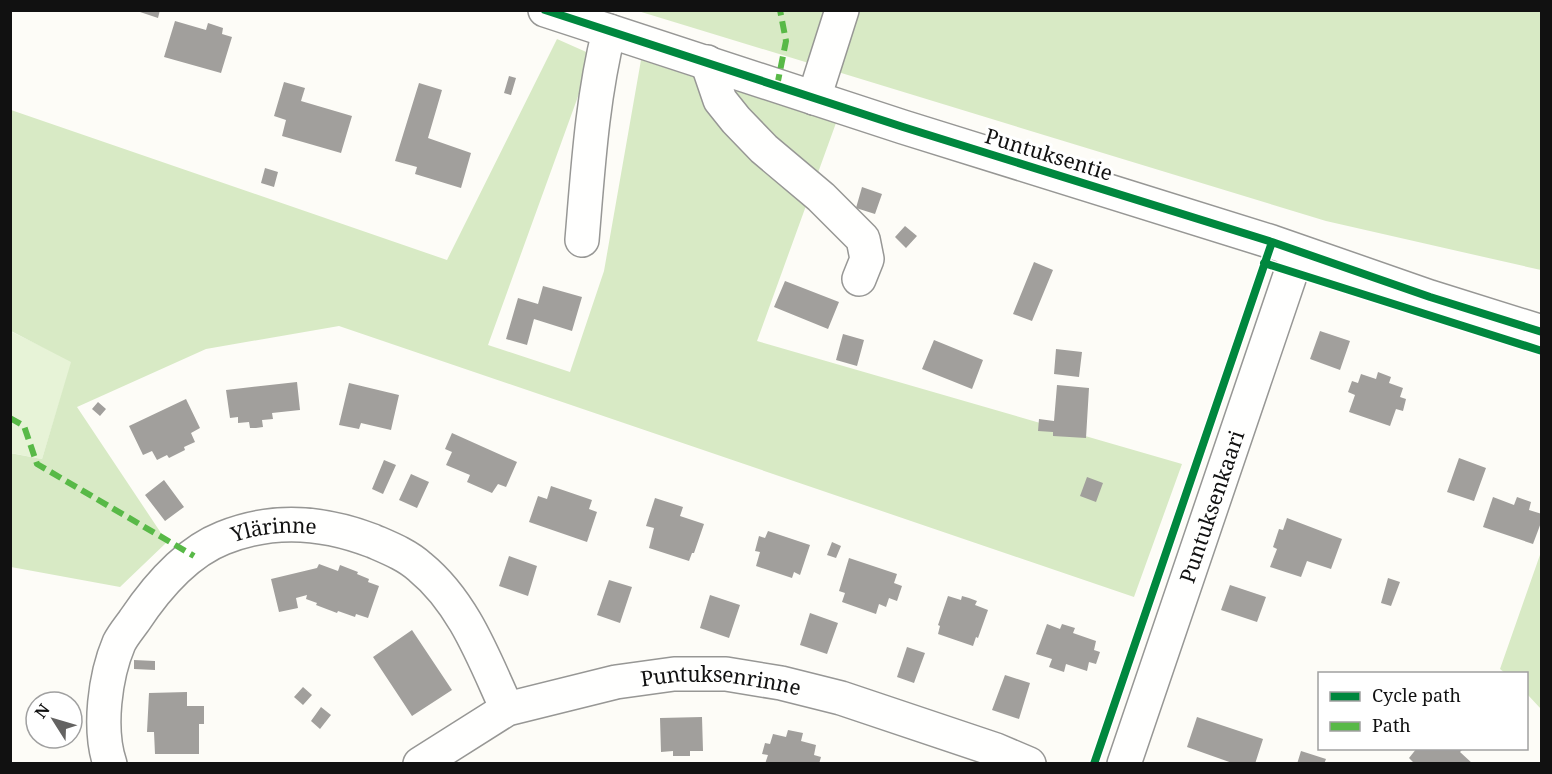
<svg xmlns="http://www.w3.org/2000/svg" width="1552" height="774" font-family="'Noto Serif',serif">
<rect width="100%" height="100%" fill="#fdfcf7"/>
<!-- green -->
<path fill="#e7f3d7" d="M10,331L72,361L42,459L11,453Z"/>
<!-- forest -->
<path fill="#d8eac5" d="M638,11H1541V270L1326,221Z
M557,39L593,55L488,345L570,372L604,271L641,60L836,123L757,341L1182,464L1134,597L339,326L206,349L77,407L167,542L120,587L11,567L10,453L42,459L71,362L11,331V110L447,260Z
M1541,552L1542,709H1541L1527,694L1526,674L1505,673L1500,669Z"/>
<!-- building -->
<path fill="#a19f9c" d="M134,10H160L158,18Z
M175,21L206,30L208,23L223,28L222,34L232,37L221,73L164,57Z
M509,76L516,78L511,95L504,93Z
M284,82L305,88L301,101L352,116L341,153L282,136L286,120L274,116Z
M419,83L442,90L428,138L471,153L461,188L415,174L417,167L395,161Z
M265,168L278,172L274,187L261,183Z
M862,187L882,194L875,214L856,208Z
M905,226L917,236L906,248L895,237Z
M1034,262L1053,270L1032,321L1013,314Z
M785,281L839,302L828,329L774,307Z
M543,286L582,297L572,331L534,319L527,345L506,339L518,298L538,304Z
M1320,331L1350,341L1340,370L1310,359Z
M843,334L864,340L857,366L836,360Z
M934,340L983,360L972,389L922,369Z
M1056,349L1082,352L1079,377L1054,374Z
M1378,372L1391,377L1389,383L1403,388L1400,397L1406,399L1403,411L1396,409L1390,426L1349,412L1355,395L1348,392L1352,381L1358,383L1361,374L1376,379Z
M297,382L300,410L272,413L273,419L262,420L263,427L256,428H250L249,422L238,423V417L230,418L226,390Z
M349,383L399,395L391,430L361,423L359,429L339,425Z
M1057,385L1089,388L1086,438L1053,436V432L1038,431L1039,419L1054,421Z
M186,399L200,428L191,433L195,442L184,447L185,450L169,458L167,455L157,460L152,451L143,455L129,426Z
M98,402L106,409L100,416L92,409Z
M452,433L517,462L506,487L498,484L492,493L467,482L470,475L446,465L452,452L445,449Z
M1459,458L1486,468L1474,501L1447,492Z
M384,460L396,465L383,494L372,489Z
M411,474L429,482L417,508L399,500Z
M1087,477L1103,483L1096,502L1080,496Z
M164,480L184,507L165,521L145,495Z
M551,486L592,500L589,509L597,512L587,542L529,522L538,496L547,499Z
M1493,497L1514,505L1517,497L1531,502L1529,510L1542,514V520L1533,544L1483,527Z
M655,498L683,507L680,516L704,524L694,553H692L689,561L649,548L654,528L646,526Z
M1287,518L1342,539L1331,569L1307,561L1301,577L1270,567L1277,549L1273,547L1279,529L1283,530Z
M768,531L810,545L800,575L794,572L792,578L756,566L760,552L755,551L759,536L765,538Z
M832,542L841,546L836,558L827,555Z
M509,556L537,566L528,596L499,586Z
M849,558L897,574L894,583L902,586L897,601L889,598L886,607L879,604L876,614L842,602L845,593L839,591Z
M319,564L338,571L340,565L358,572L357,574L369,579L368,582L379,586L368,618L356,614L355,617L338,611L337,613L316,605L317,603L306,599L307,595L296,598L298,608L279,612L271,579L317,568Z
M1388,578L1400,582L1391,606L1381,603Z
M609,580L632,587L620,623L597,615Z
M1230,585L1266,597L1257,622L1221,610Z
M710,595L740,605L729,638L700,628Z
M948,596L961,600L962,596L969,598L977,601L975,605L988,610L978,638L976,637L973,646L938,634L940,626L938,625Z
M810,613L838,623L827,654L800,645Z
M1047,624L1060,629L1062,624L1075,628L1073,633L1096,641L1094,650L1100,652L1096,664L1089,662L1087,671L1066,664L1064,672L1049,667L1052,659L1036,654Z
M412,630L452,690L412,716L373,657Z
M907,647L925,653L914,683L897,677Z
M134,660L155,661V670L134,669Z
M1005,675L1030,683L1019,719L992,710Z
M303,687L312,695L303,705L294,697Z
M187,692V706H204V724H199V754H155L154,732H147L149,693Z
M321,707L331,715L320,729L311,721Z
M702,717L703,751H690V756H673V751L661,752L660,718Z
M1197,717L1263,739L1255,764H1235L1187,747Z
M788,730L803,733L801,741L816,745L814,755L821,757L819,764H765L768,755L762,754L765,743L770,744L773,734L786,737Z
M1417,748H1464L1460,752L1473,764H1415L1409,758Z
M1301,751L1326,759L1324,764H1297Z"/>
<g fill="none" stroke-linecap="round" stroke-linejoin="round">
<defs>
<g id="minor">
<path d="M545,10L903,127L1272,242L1430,297L1542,332"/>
<path d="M707,62L720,100L736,120L764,149L821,197L863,239L867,259L859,279"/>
<path d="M814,98L842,10"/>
<path d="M582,240C588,169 592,99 609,31"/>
<path id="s1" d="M110,764C98,729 105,676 119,643C123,635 129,628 134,621C156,588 185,553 223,538C272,518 324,522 373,541C389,548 407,555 420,567C464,603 484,659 507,709"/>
<path id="s2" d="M420,764L507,709L616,682L674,674H726L781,683L841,698L996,750L1029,764"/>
<path id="s3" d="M1124,764L1298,252"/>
</g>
</defs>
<!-- minor casing -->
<use href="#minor" stroke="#979795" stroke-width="36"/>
<!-- minor -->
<use href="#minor" stroke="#fffffe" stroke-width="33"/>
<!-- quiet -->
<path stroke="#58b947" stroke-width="6" stroke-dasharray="12 6" stroke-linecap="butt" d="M777,86L786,41L780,10
M10,418L24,426L37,464L194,556"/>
<defs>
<path id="cycleway" d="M545,10L903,127L1272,242L1430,297L1542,332
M1264,263L1542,351
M1094,764L1272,242"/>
</defs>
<!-- cycleway casing -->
<use href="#cycleway" stroke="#fff" stroke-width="11"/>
<!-- cycleway -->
<use href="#cycleway" stroke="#00873e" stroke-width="8"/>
</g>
<g text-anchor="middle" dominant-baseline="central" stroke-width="6" stroke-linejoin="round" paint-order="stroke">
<!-- street labels -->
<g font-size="21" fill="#111" stroke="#fff">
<text transform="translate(1049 154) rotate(17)">Puntuksentie</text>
<text stroke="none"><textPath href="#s3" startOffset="272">Puntuksenkaari</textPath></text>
<text stroke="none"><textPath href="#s1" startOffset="326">Ylärinne</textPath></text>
<text stroke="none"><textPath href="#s2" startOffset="321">Puntuksenrinne</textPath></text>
</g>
</g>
<!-- border -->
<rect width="1552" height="774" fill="none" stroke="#111111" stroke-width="24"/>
<!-- legend -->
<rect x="1318" y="672" width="210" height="78" fill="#ffffff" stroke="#a0a0a0" stroke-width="1.5"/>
<rect x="1330" y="692" width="30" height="9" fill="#00873e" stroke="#a0a0a0" stroke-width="1.5"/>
<text x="1372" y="702" font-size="18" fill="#111111">Cycle path</text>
<rect x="1330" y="722" width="30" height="9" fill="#58b947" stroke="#a0a0a0" stroke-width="1.5"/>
<text x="1372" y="732" font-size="18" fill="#111111">Path</text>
<!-- north arrow -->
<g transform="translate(54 720) rotate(307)"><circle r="28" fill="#ffffff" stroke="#a0a0a0" stroke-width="1.5"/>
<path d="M0-4.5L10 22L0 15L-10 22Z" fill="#646362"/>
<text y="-9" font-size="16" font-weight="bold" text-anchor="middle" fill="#111111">N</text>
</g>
</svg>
